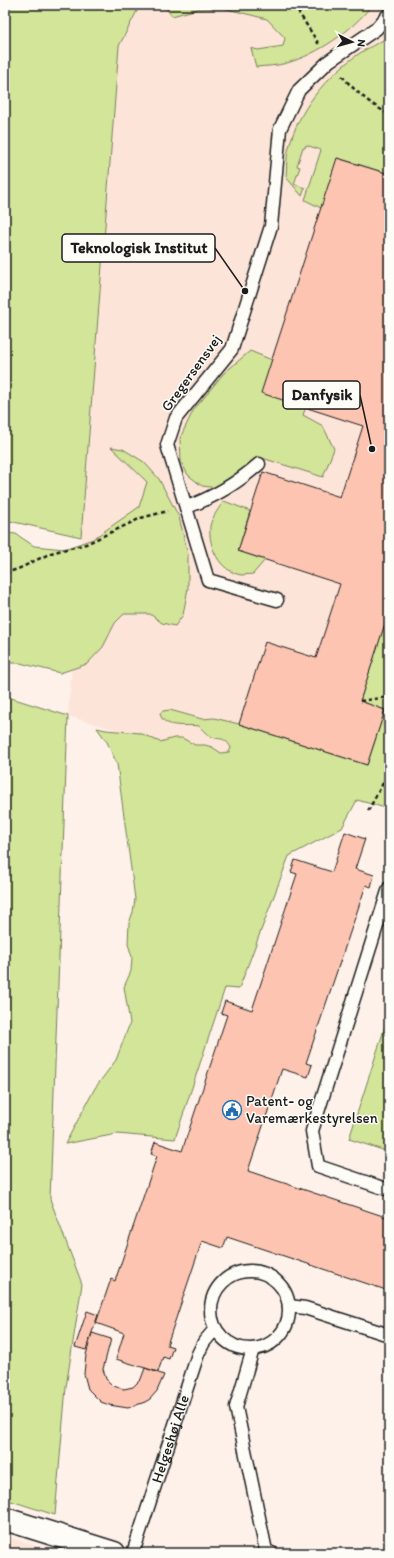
<svg xmlns="http://www.w3.org/2000/svg" width="394" height="1558" font-family="Itim,sans-serif">
<rect width="100%" height="100%" fill="#fdf1e9"/>
<filter id="ink" filterUnits="userSpaceOnUse"><feTurbulence type="fractalNoise" baseFrequency=".025" numOctaves="2"/><feDisplacementMap in="SourceGraphic" scale="8" xChannelSelector="R" yChannelSelector="G"/><feConvolveMatrix kernelMatrix="1 2 1 2 8 2 1 2 1" color-interpolation-filters="sRGB"/></filter>
<g filter="url(#ink)">
<!-- built -->
<path fill="#fde4d8" d="M140,5H389V809L68,716L119,46Z
M5,1536L57,1553H5Z"/>
<!-- green -->
<path fill="#d2e599" stroke="#77805a" d="M5,5H140L119,46L81,537L5,520Z
M163,5H372C352,31 318,54 287,63C277,66 266,66 256,67L251,48L258,50L283,46L285,38L267,19L223,8L198,9L172,16Z
M389,37V174L338,158L321,208L305,200L321,150L306,145L305,148L303,147L297,166L300,167L294,184L305,188L302,196L286,177C287,168 286,156 289,147C299,109 325,78 357,55C367,48 378,43 389,37Z
M250,351L272,360L306,407L303,415L323,426L334,449L323,477L262,458L239,475L218,488L202,486L188,475L181,462L180,438L193,411L223,374Z
M111,447L123,449L144,462L159,479L179,517L188,554V588L183,615L175,626L162,623L150,614H124L115,623L103,647L87,664L60,673L20,663H5V533L16,534L34,546L64,549L93,539L139,507L147,482Z
M224,501L250,511L238,551L265,560L253,574C249,574 245,575 241,575C219,571 208,546 210,526C212,517 219,508 224,501Z
M389,611V809L357,800L342,828L289,856L239,989L225,988L175,1139L117,1134L65,1144L95,1088L116,1060L130,1023L124,987L131,971L132,957L128,944L129,923L133,912L135,899L117,764L107,742L97,728L106,730L140,733L160,742L174,738H182L195,745H205L212,747L221,753L229,752L231,748C224,734 218,742 209,735C205,733 202,729 199,726C187,724 163,730 160,713L163,711L170,710L202,719L214,718L239,724L367,765L385,710L360,701Z
M5,696L68,716L50,1199L82,1284L66,1387L55,1515L5,1499Z
M389,1014V1152L349,1139Z"/>
<!-- building -->
<path fill="#fdc5b1" stroke="#1c1c1c" d="M337,158L389,174V529L385,541L389,543V611L360,701L385,710L367,765L239,724L265,642L316,658L340,584L238,551L263,472L340,497L363,426L261,393Z
M345,832L365,839L355,869L374,875L371,887L366,885L306,1063L312,1065L308,1077L282,1069L248,1171L389,1218V1291L227,1237L223,1248L202,1241L167,1345L173,1347L169,1359L163,1357L158,1372L116,1359L124,1333L96,1323L111,1279L115,1281L157,1156L151,1154L155,1142L182,1151L227,1015L221,1013L225,1001L252,1010L297,874L291,872L295,860L332,872Z
M87,1311L98,1315L86,1350L75,1347Z
M92,1333L111,1339L103,1369L106,1379L113,1386L124,1389L133,1387L141,1379L145,1368L164,1375L157,1391L150,1399L145,1402L128,1408L109,1405L101,1402L88,1389L84,1374L86,1355Z"/>
<g fill="none" stroke-linecap="round" stroke-linejoin="round">
<defs>
<g id="lane">
<path d="M187,507C215,497 236,484 259,464"/>
<path d="M277,600L208,580L167,445L176,418L232,349L271,226L280,129L299,90L329,61L376,29L389,14"/>
<path d="M389,888L312,1131L318,1166L389,1190"/>
<circle cx="250" cy="1310" r="39"/>
<path d="M289,1306L305,1308L389,1335"/>
<path d="M253,1349L236,1407L266,1551L272,1553"/>
<path id="s1" d="M133,1553L198,1354L204,1342L215,1329"/>
</g>
<path id="street" d="M5,1519L114,1553"/>
</defs>
<!-- lane casing -->
<use href="#lane" stroke="#1c1c1c" stroke-width="15"/>
<!-- street casing -->
<use href="#street" stroke="#1c1c1c" stroke-width="25"/>
<!-- path -->
<path stroke="#1c1c1c" stroke-width="2.5" stroke-dasharray="4 3" stroke-linecap="butt" d="M294,5L320,46
M342,76C355,91 371,105 389,114
M5,573L18,569L51,553L86,544L141,518L168,511
M360,701L389,697
M368,811L389,772"/>
<!-- lane -->
<use href="#lane" stroke="#fdfcf7" stroke-width="12"/>
<!-- street -->
<use href="#street" stroke="#fdfcf7" stroke-width="22"/>
</g>
</g>
<!-- icons -->
<defs>
<symbol id="civic-ring" viewBox="-11 -11 22 22"><circle r="9.5" fill="#fdfcf7" stroke="#1f6fb2" stroke-width="1.5"/><path d="M-.6-6.5H3V-4.5H.6V-3L4-1V1h2V6H-6V1h2V-1L-.6-3ZM-1.2 2.5V6h2.4V2.5Z" fill="#1f6fb2"/></symbol>
</defs>
<g fill-rule="evenodd">
<use href="#civic-ring" x="221" y="1099" width="22" height="22"/>
</g>
<g text-anchor="middle" dominant-baseline="central" stroke-width="3" stroke-linejoin="round" paint-order="stroke">
<!-- street labels -->
<g font-size="15" fill="#1c1c1c" stroke="#fdfcf7">
<text transform="translate(191 373) rotate(-54)">Gregersensvej</text>
<text stroke="none"><textPath href="#s1" startOffset="120">Helgeshøj Alle</textPath></text>
</g>
<!-- poi labels -->
<g font-size="15" fill="#1c1c1c" stroke="#fdfcf7" text-anchor="start">
<text x="246" y="1101">Patent- og<tspan x="246" dy="17">Varemærkestyrelsen</tspan></text>
</g>
</g>
<!-- callouts -->
<path fill="none" stroke="#1c1c1c" stroke-width="1.5" d="M245 291L215 248M372 449L360 395"/>
<g fill="#1c1c1c" stroke="#fdfcf7" stroke-width="1.5">
<circle cx="245" cy="291" r="4"/>
<circle cx="372" cy="449" r="4"/>
</g>
<g fill="#fdfcf7" stroke="#1c1c1c" stroke-width="1.5">
<rect x="62" y="234" width="153" height="28" rx="4"/>
<rect x="283" y="381" width="77" height="28" rx="4"/>
</g>
<g font-size="16" text-anchor="middle" font-weight="bold" fill="#1c1c1c">
<text x="139" y="253">Teknologisk Institut</text>
<text x="322" y="400">Danfysik</text>
</g>
<!-- margin -->
<rect width="394" height="1558" fill="none" stroke="#fdfcf7" stroke-width="20"/>
<rect x="10" y="10" width="374" height="1538" fill="none" stroke="#1c1c1c" stroke-width="1.5" filter="url(#ink)"/>
<!-- north arrow -->
<g transform="translate(352 42) rotate(96)" stroke="#fdfcf7" stroke-width="3" paint-order="stroke">
<path d="M0-3L7 15L0 10L-7 15Z" fill="#1c1c1c"/>
<text y="-6" font-size="11" font-weight="bold" text-anchor="middle" fill="#1c1c1c">N</text>
</g>
</svg>
